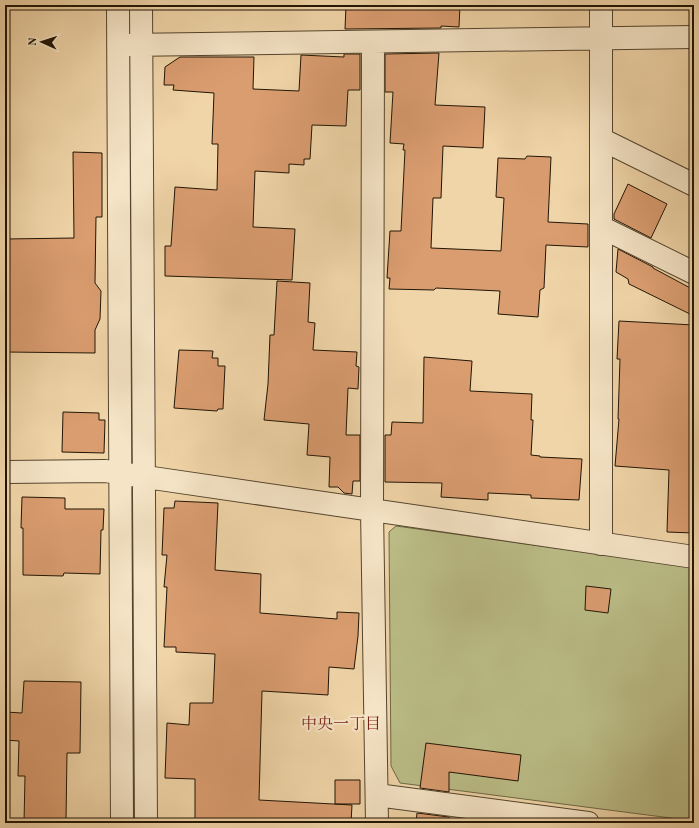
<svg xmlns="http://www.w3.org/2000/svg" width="699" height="828" font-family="Vollkorn,'Noto Serif JP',serif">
<rect width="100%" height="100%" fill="#f0d5a8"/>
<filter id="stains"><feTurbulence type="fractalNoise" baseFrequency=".005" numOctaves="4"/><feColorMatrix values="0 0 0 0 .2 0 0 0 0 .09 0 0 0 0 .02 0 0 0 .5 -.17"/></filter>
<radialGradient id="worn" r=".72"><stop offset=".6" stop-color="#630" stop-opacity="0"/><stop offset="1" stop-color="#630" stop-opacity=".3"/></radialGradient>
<!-- green -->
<path fill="#bbbd87" stroke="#6e6946" d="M396,526L694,567V821L400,783L391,766L389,532Z"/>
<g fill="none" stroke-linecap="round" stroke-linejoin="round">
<!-- stream -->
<path stroke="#6a7767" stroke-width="8" d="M130,5L132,263
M134,616L135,823"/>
</g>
<!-- building -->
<path fill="#da9d70" stroke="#211505" d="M346,5H460L459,27L441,26V28L345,29Z
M439,53L435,105L485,107L483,148L443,146L441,198H433L431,248L501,251L504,198L496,197L498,158L525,159L527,156L551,157L548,222L588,224V247L546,245L544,288L540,290L538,317L498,314L500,291L436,288L434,290L389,289L390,278H387L390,231H401L405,150H403L404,144L390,143L393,92H385V54Z
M344,54H360V90H348L346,126L312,125L310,159H304V165L289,164V173L255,171L253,227L295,229L292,280L165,276V246H171L175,187L217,190L218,144H212L214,93L173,90L174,85H164L165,67L180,57H254L253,89L299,91L301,55L344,57Z
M73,152L102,153V217H96L95,283L101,291L100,319L95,330V353L5,352V239L74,238Z
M628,184L667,204L651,238L614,219V214Z
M618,249L653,267V268L694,290V316L629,284L628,279L616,272Z
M277,281L310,283L308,322L315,323L313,350L357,352L356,366L359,367L358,389L348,388L346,435H360V481H353L352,494L344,493L338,487H329L330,457L307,455L309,424L264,420L268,384L270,335H274Z
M619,321L694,325V533L667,532L669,470L615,466L619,419H618L620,359H617Z
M179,350L213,351L212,358H218V366H225L223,409H218L217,411L174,408Z
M424,357L472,361L470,391L532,394L531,420H533L531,455L540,456V457L582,459L579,500L531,498V495L488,493V500L441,497L442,483L385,482V435H391L392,422L423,423Z
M63,412L99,413V420H105L104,453L62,452Z
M22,497L65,498V509H104L103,530H101L100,574L64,573L63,576L23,575V528H21Z
M175,501L218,503L215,570L261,574L260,613L337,619V612L359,613L358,636L354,669L329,667L328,695L262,691L259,800L352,805L351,823H195V779L165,778L167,723L189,725L190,703H213L215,654L176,652V647H164L167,587H164L167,555H162L164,508H174Z
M586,586L611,589L608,613L585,610Z
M24,681L81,682L80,753H67L66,821L60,820V823H24L25,776H18L19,741L5,740V712L22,713Z
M426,743L521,755L518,781L449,772V792L420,788Z
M335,780H360V804H335Z
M417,813L449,817L450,823H416Z"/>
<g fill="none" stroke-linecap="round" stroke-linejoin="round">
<defs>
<path id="minor" d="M118,5L122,823
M141,5L146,823
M373,42L372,510L377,823
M127,45L694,37
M601,139L694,185
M601,227L694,273
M5,472L105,471L694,557
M601,544V5
M377,795L588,823"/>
</defs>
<!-- minor casing -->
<use href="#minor" stroke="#55452e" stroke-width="24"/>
<!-- minor -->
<use href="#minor" stroke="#f5e4c6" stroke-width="22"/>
</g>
<g text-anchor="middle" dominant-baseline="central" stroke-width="4" stroke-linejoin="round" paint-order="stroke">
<!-- neighbourhood labels -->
<g font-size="16" fill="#7a1f14" stroke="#f5e4c6">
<text x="341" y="725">中央一丁目</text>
</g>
</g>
<!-- margin -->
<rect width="699" height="828" fill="none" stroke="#f0d5a8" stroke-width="20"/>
<rect x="6" y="6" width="687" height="816" fill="none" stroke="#211505" stroke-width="2"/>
<rect x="10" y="10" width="679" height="808" fill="none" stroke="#211505"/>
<!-- north arrow -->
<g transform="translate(42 42) rotate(273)" stroke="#f5e4c6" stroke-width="3" paint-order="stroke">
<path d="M0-3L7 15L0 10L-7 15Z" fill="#211505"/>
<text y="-6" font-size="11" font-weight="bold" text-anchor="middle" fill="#211505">N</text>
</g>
<rect width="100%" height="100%" filter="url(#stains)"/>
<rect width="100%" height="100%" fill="url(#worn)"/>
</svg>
